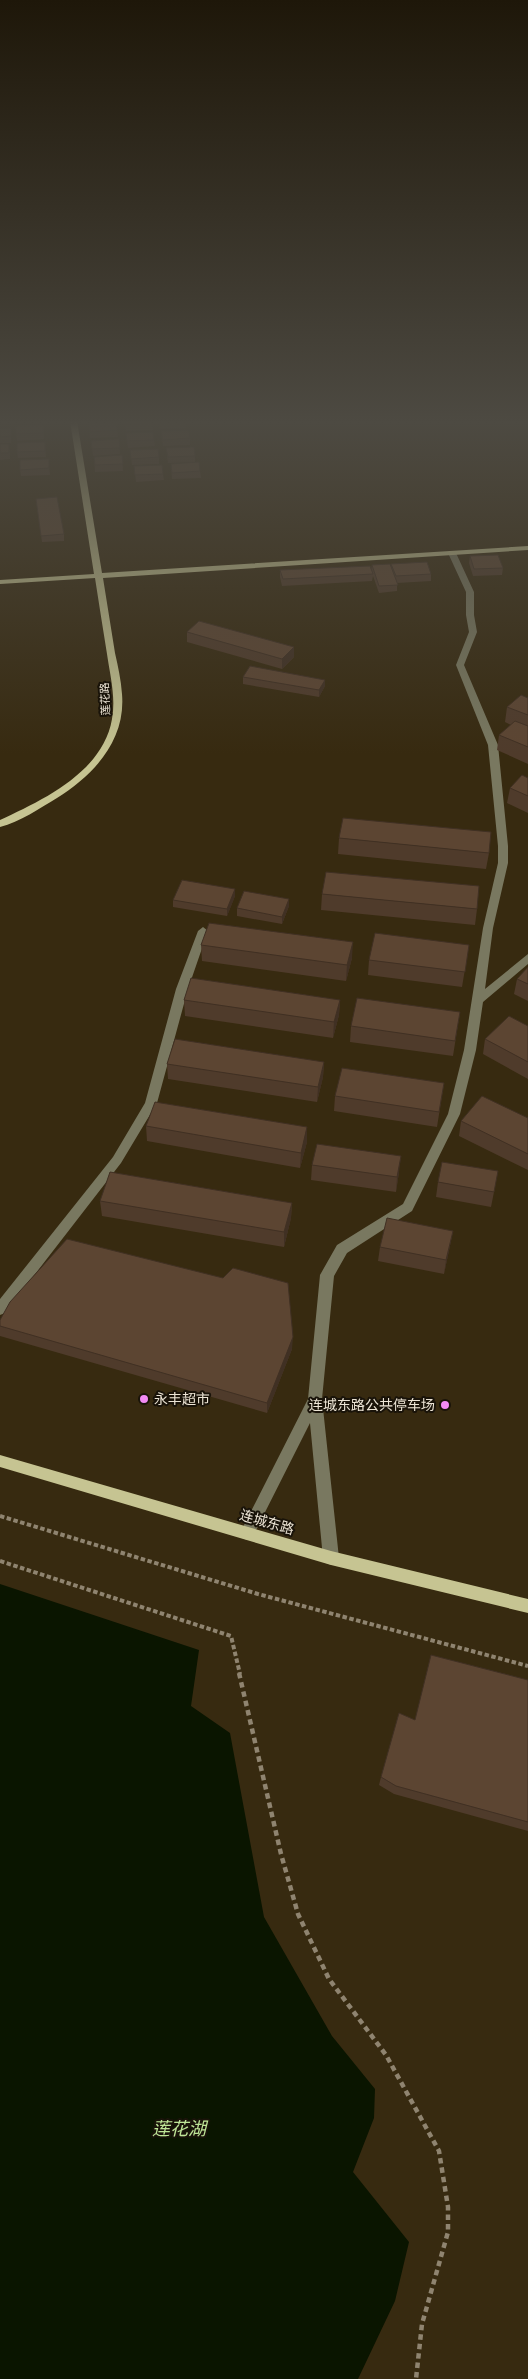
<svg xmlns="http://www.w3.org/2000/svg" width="528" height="2379" font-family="Mulish,'Noto Sans SC',sans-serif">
<rect width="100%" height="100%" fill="#372a10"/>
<!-- water -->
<path fill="#0a1500" d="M0,1584L199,1650L191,1706L230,1733L264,1917L332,2036L375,2089L374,2118L353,2172L409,2242L395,2301L358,2379H0Z"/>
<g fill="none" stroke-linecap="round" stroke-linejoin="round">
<!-- path-far1 -->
<path stroke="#8f8470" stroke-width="4" stroke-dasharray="4.5 2.5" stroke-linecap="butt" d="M0,1516L258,1594L528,1666
M0,1561L231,1636L240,1674"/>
<!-- path -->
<path stroke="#8f8470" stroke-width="4.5" stroke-dasharray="5.5 4" stroke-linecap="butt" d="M239,1673L281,1854L298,1914L329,1979L386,2055L439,2151L448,2207V2232L422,2324L416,2379"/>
<!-- minor -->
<path fill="#797860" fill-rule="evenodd" d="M449,551L456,553L474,592V615L477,632L464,665L498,745L508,846V863L493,928L485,989L528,954V964L483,1002L476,1050L460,1114L412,1211L347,1253L334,1276L322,1399L339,1558L336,1563L331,1565L326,1563L323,1558L310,1423L252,1538L247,1540L242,1538L240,1533L308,1399L320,1275L337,1245L403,1204L448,1114L464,1050L483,928L498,863V846L488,745L456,665L469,632L466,615V592L448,553Z
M203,927L208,931L188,989L157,1103L121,1163L5,1313L0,1315V1299L113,1157L145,1103L176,989L198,931Z"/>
<!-- major -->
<path fill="#c6c492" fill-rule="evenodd" d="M70,421H77L102,573L528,546V550L103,578C107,603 111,628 115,653C118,666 121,680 122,694C126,740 94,775 57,798C40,808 20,822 0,827V820C43,800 103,772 112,719C116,697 110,675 107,654C103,629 99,604 95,578L0,584V580L94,574Z
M0,1455L331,1551L528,1599V1613L331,1565L0,1467Z"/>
</g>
<!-- wall -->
<path fill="#4f3b2b" d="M89,421H115L89,423Z
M125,421H152L153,430L126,431Z
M159,421H186V428L160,429Z
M116,422L118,437L90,438L89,423Z
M43,425L44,439L17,441L16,434Z
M11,428V443H0V429Z
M161,431L190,438V445L163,446Z
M126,433L154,440L155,446L128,448Z
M119,439L120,454L93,456L91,441Z
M45,442L46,457L18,458L17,452Z
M0,444L10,450V459L0,460Z
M166,448L195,456V462L168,463Z
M130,450L159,457V464L132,465Z
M122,455L123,471L95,472L94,457Z
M171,464L200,471L201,478L172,479Z
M49,465L50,475L21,476L20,470Z
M134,466L163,474L164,480L136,482Z
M36,499L64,534V541L42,542Z
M470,556L503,568L502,575L473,576L469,563Z
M391,564L431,574V581L397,583V591L379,593L373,576L372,581L282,586L280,577V570L371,569L372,565L391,568Z
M187,632L294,647V657L282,669L187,642Z
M243,677L325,680V686L319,697L243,684Z
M528,698V764L497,750L499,735L511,725L505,722L507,707Z
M528,778V813L507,803L510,788Z
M339,838L489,853L486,869L338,854Z
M235,889V896L227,916L173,907V900Z
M322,894L477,909L475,925L321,910Z
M289,906L282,924L237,916V908Z
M201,945L352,958L346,981L202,961Z
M469,945L462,987L368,975L369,960Z
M528,967V1001L514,994L517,979Z
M184,1000H340L339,1015L333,1038L185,1016Z
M460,1012L453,1056L350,1042L351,1026Z
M528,1026V1079L483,1054L485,1039Z
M324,1062L323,1077L317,1102L168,1079L167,1064Z
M444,1083L437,1127L334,1111L335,1096Z
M528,1118V1170L459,1136L461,1121Z
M146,1126L307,1142L300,1168L147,1141Z
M312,1165L399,1172L396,1192L311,1180Z
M438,1182L494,1192L491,1207L436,1197Z
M100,1201L292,1203L291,1218L284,1247L102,1216Z
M453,1231L444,1274L378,1261L380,1247Z
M0,1320L292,1349L267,1413L0,1336Z
M528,1680V1831L394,1794L379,1785L381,1777L415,1720Z"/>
<!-- shaded-wall -->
<path fill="#403023" d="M294,647V657L282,669V659Z
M325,680V686L319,697V690Z
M235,889V896L227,916V909Z
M289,899V906L282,924V917Z
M353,942L352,958L346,981L347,965Z
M340,1000L339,1015L333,1038L334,1022Z
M324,1062L323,1077L317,1102L318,1087Z
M307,1127V1142L300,1168L301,1153Z
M401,1156L399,1172L396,1192L397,1177Z
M292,1203L291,1218L284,1247V1232Z
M453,1231L450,1246L444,1274L446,1260Z
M293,1337L292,1349L267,1413V1403Z"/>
<!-- building -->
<path fill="#5c4532" stroke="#403023" d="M125,421H152V423L125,425Z
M160,421H186V422L160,423Z
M116,422L117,430L90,432L89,423Z
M43,425V433L16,434V426Z
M11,428V436L0,437V429Z
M189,430L190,438L163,440L161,431Z
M153,432L154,440L127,441L126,433Z
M119,439L120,448L92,449L91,441Z
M45,442V451L17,452V443Z
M0,444H9V453H0Z
M194,447L195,456L168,457L166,448Z
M158,449L159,457L131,459L130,450Z
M122,455L123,464L95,465L94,457Z
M49,459V468L20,470V460Z
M199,462L200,471L172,473L171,464Z
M162,465L163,474L135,475L134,466Z
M57,497L64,534L41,536L36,499Z
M498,555L503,568L474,569L470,556Z
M427,562L431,574L396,576L391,564Z
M390,564L398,585L379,586L372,565Z
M370,566L373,574L283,579L280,570Z
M199,621L294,647L282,659L187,632Z
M250,666L325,680L319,690L243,677Z
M521,695L528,698V715L507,707Z
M515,721L528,726V747L499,735Z
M522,775L528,778V796L510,788Z
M343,818L491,832L489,853L339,838Z
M326,872L479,886L477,909L322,894Z
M182,880L235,889L227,909L173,900Z
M244,891L289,899L282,917L237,908Z
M209,923L353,942L347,965L201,945Z
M375,933L469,945L465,972L369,960Z
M528,967V984L517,979Z
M191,978L340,1000L334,1022L184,1000Z
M357,998L460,1012L455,1041L351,1026Z
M509,1016L528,1026V1062L485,1039Z
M175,1039L324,1062L318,1087L167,1064Z
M342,1068L444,1083L439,1112L335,1096Z
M482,1096L528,1118V1154L461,1121Z
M155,1102L307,1127L301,1153L146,1126Z
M317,1144L401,1156L397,1177L312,1165Z
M442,1162L498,1171L494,1192L438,1182Z
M110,1172L292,1203L284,1232L100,1201Z
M387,1218L453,1231L446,1260L380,1247Z
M67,1239L223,1278L233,1268L288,1283L293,1337L267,1403L0,1326V1320L10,1302Z
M431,1655L528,1680V1822L396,1786L381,1777L399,1713L415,1720Z"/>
<!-- sky -->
<linearGradient id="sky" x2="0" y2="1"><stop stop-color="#1e1709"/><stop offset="0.56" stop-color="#4d4a42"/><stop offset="1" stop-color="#4d4a42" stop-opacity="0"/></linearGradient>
<rect width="528" height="754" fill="url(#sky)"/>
<!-- markers -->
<g fill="#f28af3" stroke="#191309" stroke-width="2">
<circle cx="144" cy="1399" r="5"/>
<circle cx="445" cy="1405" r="5"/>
</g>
<g text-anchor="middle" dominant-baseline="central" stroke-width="4" stroke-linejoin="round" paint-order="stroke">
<!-- far-street labels -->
<g font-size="11" fill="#ede5d6" stroke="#191309">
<text transform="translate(105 699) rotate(-93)">莲花路</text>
</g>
<!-- poi labels -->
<g font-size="14" fill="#ede5d6" stroke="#191309" text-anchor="start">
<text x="154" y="1399">永丰超市</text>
<text x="435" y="1405" text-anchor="end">连城东路公共停车场</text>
</g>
<!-- street labels -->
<g font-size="14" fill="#ede5d6" stroke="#191309">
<text transform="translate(267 1522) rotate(16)">连城东路</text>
</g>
<!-- near-water labels -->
<g font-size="18" font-style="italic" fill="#bfe597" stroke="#191309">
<text x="179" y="2128">莲花湖</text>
</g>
</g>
</svg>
